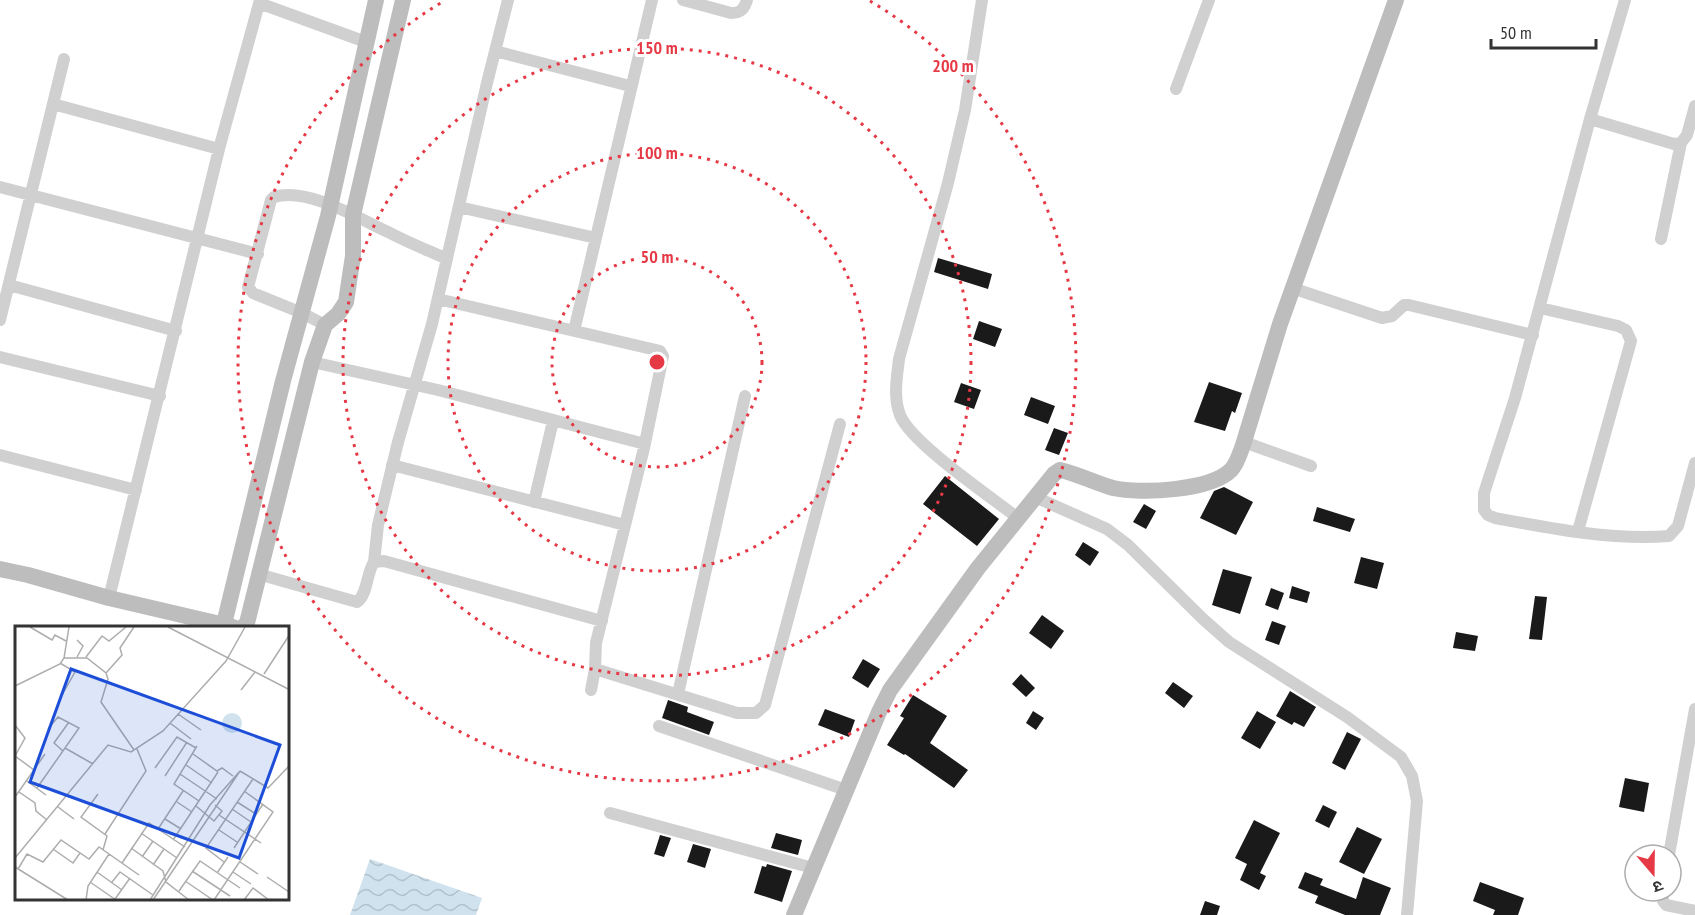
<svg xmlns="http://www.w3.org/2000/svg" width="1695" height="915" font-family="'PT Sans Narrow','Noto Sans Devanagari',sans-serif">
<defs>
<pattern id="water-waves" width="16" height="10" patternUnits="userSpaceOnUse" patternTransform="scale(1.5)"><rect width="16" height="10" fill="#cfe2ee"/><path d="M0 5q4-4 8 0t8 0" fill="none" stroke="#b2c2cd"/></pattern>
</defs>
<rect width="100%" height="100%" fill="#fff"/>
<!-- water -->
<path fill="url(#water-waves)" d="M370,859L482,898L476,915H350Z"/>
<!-- building -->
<path fill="#1a1a1a" d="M938,258L992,274L988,289L934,272Z
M979,321L1002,329L995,347L973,339Z
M1209,382L1242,393L1235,413L1232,411L1225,431L1194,422Z
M961,383L981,390L974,409L954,402Z
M1031,397L1055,406L1048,424L1024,415Z
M1054,428L1068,433L1059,455L1045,450Z
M945,476L999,519L977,546L923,504Z
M1224,487L1253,502L1236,535L1200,518L1214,491Z
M1144,504L1156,511L1146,529L1133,522Z
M1317,507L1355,519L1350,532L1313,521Z
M1083,542L1099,552L1090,566L1075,555Z
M1361,557L1384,563L1377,589L1354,583Z
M1223,569L1252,577L1240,614L1212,605Z
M1292,586L1310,592L1307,603L1289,598Z
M1271,588L1284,593L1278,610L1265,605Z
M1535,596L1547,597L1542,640L1529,639Z
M1042,615L1064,631L1051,649L1029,633Z
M1272,621L1286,626L1279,645L1265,640Z
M1456,632L1478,636L1475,651L1453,648Z
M863,659L880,669L868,688L852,678Z
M1021,674L1035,688L1026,697L1012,684Z
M1173,682L1193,696L1184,708L1165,693Z
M1290,691L1316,707L1304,727L1294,722L1292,725L1276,716Z
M913,695L947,716L930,743L968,770L954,788L905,754L904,755L887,745L904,718L900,716Z
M668,700L688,707L687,712L714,722L709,735L662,718Z
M825,709L855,720L849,737L818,725Z
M1033,711L1044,718L1036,730L1026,723Z
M1257,711L1276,722L1260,749L1241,738Z
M1347,732L1361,739L1345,770L1332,763Z
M1625,778L1649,783L1644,812L1619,807Z
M1323,805L1337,812L1329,828L1315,821Z
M1254,820L1280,833L1260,873L1266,876L1259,890L1240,880L1247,864L1235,858Z
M1357,827L1382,839L1364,874L1339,862Z
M776,833L802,840L798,855L771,848Z
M660,835L671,838L664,857L654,854Z
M693,844L711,849L705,868L687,862Z
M767,864L792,871L782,902L754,893L762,866L766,867Z
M1305,872L1323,879L1320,885L1356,899L1363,877L1391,888L1380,915H1345L1315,903L1318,896L1298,888Z
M1480,882L1524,898L1518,915H1493L1495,910L1473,901Z
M1205,901L1220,906L1217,915H1200Z"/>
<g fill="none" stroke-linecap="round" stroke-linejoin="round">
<!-- street -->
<path stroke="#d0d0d0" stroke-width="12" d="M683,0L731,13C741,13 744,9 747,0
M982,0L965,110L948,183L899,359C897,377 893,397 900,415C911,443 991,497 1018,518
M1625,0L1590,119L1515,398L1484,493V510L1488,515L1495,518C1548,528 1616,541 1669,536L1678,526L1695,463
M259,3L366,42
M495,51L630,86
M1176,89L1209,0
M53,104L219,149
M1590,119L1674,144L1681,143
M0,187L258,254
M459,207L596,238
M1661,239L1681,143L1687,135L1695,106
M9,285L176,331
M1292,288L1382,318L1392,316L1404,305H1409L1533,335
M438,299L656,350L660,351L663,356L644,448L596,643L595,669L591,690
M1540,308L1618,326L1626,330L1631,341L1578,531
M0,320L64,59
M325,325L302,313L253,293L248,287L271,200L274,197C307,187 358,218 388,232C407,242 427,250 447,259
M574,331L652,0
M0,357L160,396
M312,362L438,390L645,444
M1244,442L1311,466
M0,455L136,490
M392,465L625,525
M1035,497L1107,529L1128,545L1203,619L1229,642L1347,717L1401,757L1412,776L1417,801L1407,915
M534,502L553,421
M374,562L378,525L398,442L432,324L487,83L508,0
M258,574L357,602C368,594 366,574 374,562L384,561L602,621
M109,598L219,149L260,0
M595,669L737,713H756L765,705L840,424
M678,694L745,396
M659,726L846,790
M610,813L813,868
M1669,855L1695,709
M1662,891L1663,901L1666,905L1695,911"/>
<!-- secondary -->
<path stroke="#bdbdbd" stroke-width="16" d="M0,569L28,575L109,598L233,627
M224,624L283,381L328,216L376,0
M243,627L247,623L312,362L325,325L338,314L346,302L353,256V215L403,0
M794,915L879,712L890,690L978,568L1054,474L1060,470C1078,474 1095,483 1113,488C1140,494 1210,491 1231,470C1237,464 1240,453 1243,445L1280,324L1396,0"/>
</g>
<!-- distance rings -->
<g fill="none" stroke="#e63946" stroke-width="3" stroke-dasharray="3 6">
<circle cx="657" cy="362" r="105"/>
<circle cx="657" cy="362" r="209"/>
<circle cx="657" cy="362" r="314"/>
<path d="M870 1A419 419 0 1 1 444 1"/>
</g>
<!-- overview -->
<g transform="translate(15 626)">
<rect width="274" height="274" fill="#fff"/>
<path d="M207 97a10 10 0 1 1 20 0a10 10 0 1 1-20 0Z" fill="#cfe2ee"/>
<path fill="none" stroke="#adadad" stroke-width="1.5" d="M15,1L37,14L40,9L51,15M153,1L275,64M62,31L68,20L62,14M71,31L87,10L94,15L111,1M49,32H72L91,47L93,53L86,76L119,124M45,37L60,46L47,69M91,47L107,29L105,22L119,1M249,48L275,8M0,60L45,38L49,32L54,1M226,64L240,46M163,88L186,104M155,97L176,113M0,99L10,112L0,130M182,120L159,158L184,175M50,122L78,138M48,125L39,117L54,96M178,128L202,145L207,142L218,150M0,130L19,144M171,139L197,157M140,142L162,111L181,122M225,145L253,162L275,139M165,148L202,173M150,150L172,116M12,155L31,169M22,162L64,102L43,91L33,103M4,166L20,177L21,185L32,194M83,168L66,191L92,210L88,224M0,171L30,128M162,176L177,186M222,176L241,188M181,180L199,195L207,185L200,179M43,181L59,193M217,183L236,196M204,189L246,217M150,193L166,203M143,203L168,165M204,204L222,216M126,207L162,232M90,208L131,145L122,123M158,214L203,146M116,222L148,245L151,256L174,274M219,222L248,178M38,223L58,237L65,227M127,231L138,215M0,232L93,119L116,126L148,105L211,35L230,1M209,236L191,222L238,153M225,236L243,248M107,237L134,197L170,221M138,239L149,223M0,241L53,274M3,243L12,228L28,236L46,214L74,233L84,221L124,249M177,245L215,270M82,246L107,264M218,246L236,258M202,247L213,231M252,251L274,266M170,255L198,274M75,256L101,274M97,256L105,246L138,269M164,265L185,235L225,262M100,273L115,252M71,274L73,260L94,228M135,274L195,179L225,145M138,274L225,145M199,274L258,186L229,165M229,274L238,262L254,274"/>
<path fill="#1d4ed8" fill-opacity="0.15" stroke="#1d4ed8" stroke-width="3" d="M56,43L265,119L224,232L15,156Z"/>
<rect width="274" height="274" fill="none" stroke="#333" stroke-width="3"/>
</g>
<circle cx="657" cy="362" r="9" fill="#e63946" stroke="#fff" stroke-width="3"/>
<g font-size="18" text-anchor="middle" font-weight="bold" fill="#e63946" stroke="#fff" stroke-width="6" stroke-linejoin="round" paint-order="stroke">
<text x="657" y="54">150 m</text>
<text x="953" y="72">200 m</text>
<text x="657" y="159">100 m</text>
<text x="657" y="263">50 m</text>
</g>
<!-- north arrow -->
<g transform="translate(1653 873) rotate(160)"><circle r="28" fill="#ffffff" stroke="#adadad" stroke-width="1.5"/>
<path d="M0-4.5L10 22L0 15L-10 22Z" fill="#e63946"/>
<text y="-9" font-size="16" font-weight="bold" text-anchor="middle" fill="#333333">उ</text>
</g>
<!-- scale -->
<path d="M1491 39v9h105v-9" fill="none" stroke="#333333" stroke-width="3"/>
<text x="1500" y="39" font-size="18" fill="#333333" stroke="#ffffff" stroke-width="4.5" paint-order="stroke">50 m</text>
</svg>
